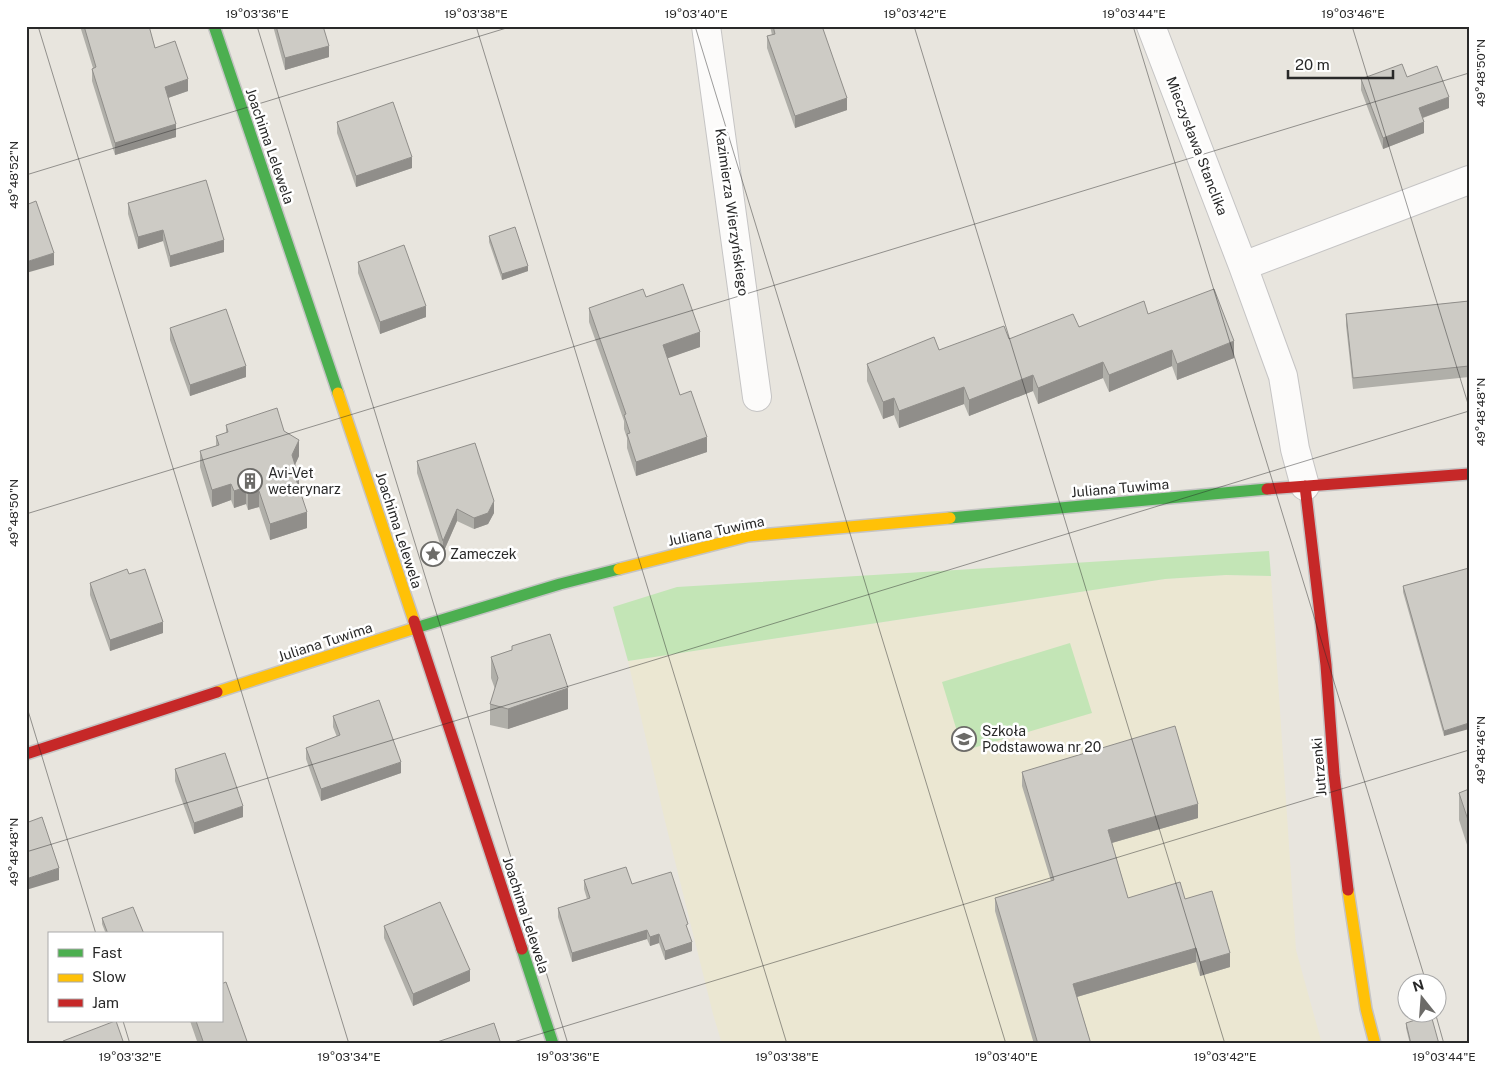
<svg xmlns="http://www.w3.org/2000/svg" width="1495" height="1070" font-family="'Public Sans',sans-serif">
<rect width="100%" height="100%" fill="#e8e5de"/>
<!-- education -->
<path fill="#ebe7d2" d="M1226,575L1271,576L1296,950L1322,1044H722L713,1014L664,817L628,661L1165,579Z"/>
<!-- green -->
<path fill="#c3e5b6" d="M1269,551L1271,576L1226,575L1165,579L628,661L613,607L677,587Z
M1070,643L1092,713L963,751L942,682Z"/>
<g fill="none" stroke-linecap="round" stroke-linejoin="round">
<defs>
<path id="street" d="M706,26L757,397
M1151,26L1243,266L1283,376L1295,449L1305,486
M1243,266L1469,180"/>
<path id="fast" d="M214,26L338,393
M950,518L1267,489
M412,629L560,584L619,569
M522,949L553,1044"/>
<path id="slow" d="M338,393L414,621
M619,569L748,536L950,518
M217,692L412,629
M1348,890L1366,1009L1375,1044"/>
<path id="jam" d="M1305,486L1326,665L1334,774L1348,890
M1267,489L1469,474
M414,621L522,949
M26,754L217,692"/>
</defs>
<!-- street casing -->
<use href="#street" stroke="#c5c4c4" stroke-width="30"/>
<!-- fast casing -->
<use href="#fast" stroke="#c5c4c4" stroke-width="14"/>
<!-- slow casing -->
<use href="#slow" stroke="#c5c4c4" stroke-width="14"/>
<!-- jam casing -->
<use href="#jam" stroke="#c5c4c4" stroke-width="14"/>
<!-- street -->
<use href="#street" stroke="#fcfbfa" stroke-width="28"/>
<!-- fast -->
<use href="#fast" stroke="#4caf50" stroke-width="11"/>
<!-- slow -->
<use href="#slow" stroke="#ffc107" stroke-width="11"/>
<!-- jam -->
<use href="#jam" stroke="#c62828" stroke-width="11"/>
</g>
<!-- wall -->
<path fill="#b0afa9" d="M80,26H149L155,48L188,91L168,98L176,137L115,155L92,81V69L93,68Z
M273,26H323L329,57L285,70Z
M770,26H822L847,110L795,128L767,48V36L772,35Z
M1361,79L1449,108L1423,118L1424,133L1383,149L1361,90Z
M337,122L412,168L356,187L337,133Z
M128,203L224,252L170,267L163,241L138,249L128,214Z
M489,236L528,271L502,280L489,242Z
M358,262L426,317L380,334L358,273Z
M646,297L700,347L667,358L680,395L707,452L636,476L627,448V438L624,429V421L589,322V308Z
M1469,301V377L1353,389L1346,325V314Z
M1148,314L1234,358L1177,380L1172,366L1109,392L1103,378L1038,404L1033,391L969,416L964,404L899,428L894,415L883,419L867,381V364L939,350L1009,339Z
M170,328L246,377L190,396L170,340Z
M226,425L284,431L299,456L295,465L307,528L270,540L259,507L248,510L246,504L234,508L231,500L212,507L200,467V451L216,446V436L226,433Z
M417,461L494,513L488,524L474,529L457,521L443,553L417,473Z
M1469,568L1444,736L1403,592V586Z
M129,574L163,633L110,651L90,595V583Z
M512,646L568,709L508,729L490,725V704L495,689L491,678V657L512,650Z
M333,716L401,773L321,801L306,759V748L337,737L333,727Z
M175,769L243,817L194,834L175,781Z
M1022,772L1198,818L1112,843L1128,898L1185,899L1230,967L1200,976L1196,962L1077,997L1091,1044H1034L995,911V898L1051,881L1022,786Z
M1469,789V851L1459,820V793Z
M584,880L632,884L688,931L692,951L665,960L659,943L650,946L647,939L572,962L558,917V908L587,899L584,889Z
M102,918L144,934H106L102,924Z
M384,926L470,981L413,1006L384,938Z
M190,1021H221L248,1044H198Z
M1406,1023L1439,1044H1410L1406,1028Z"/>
<!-- shaded-wall -->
<path fill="#908e8a" d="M329,46V57L285,70V58Z
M188,79V91L165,99V87Z
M1449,97V108L1419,119V108Z
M847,98V110L795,128V116Z
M1424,122V133L1383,149V138Z
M176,124V137L115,155V143Z
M412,157V168L356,187V176Z
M163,230V241L138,249V237Z
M224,240V252L170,267V256Z
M54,253V265L26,273V262Z
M528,266V271L502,280V274Z
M426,306V317L380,334V322Z
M700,332V347L663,360V345Z
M1234,341V358L1177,380V364Z
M1172,350V366L1109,392V375Z
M1103,362V378L1038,404V388Z
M246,366V377L190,396V385Z
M1033,375V391L969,416V400Z
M964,387V404L899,428V411Z
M894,398V415L883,419V402Z
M707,437V452L636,476V462Z
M299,440V456L292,471V455Z
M299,478V494L296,479Z
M231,484V500L212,507V490Z
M246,487V504L234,508V491Z
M259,491V507L248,510V494Z
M494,501V513L488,524L474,529V518Z
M457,509V521L443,553V541Z
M307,512V528L270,540V524Z
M163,622V633L110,651V640Z
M568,688V709L508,729V709Z
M1469,723V729L1444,736V731Z
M401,762V773L321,801V789Z
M1198,804V818L1108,844V830Z
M243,806V817L194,834V823Z
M59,868V880L26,890V879Z
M647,930V939L572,962V953Z
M659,934V943L650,946V937Z
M692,942V951L665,960V951Z
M1196,948V962L1073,998V984Z
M1230,953V967L1200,976V962Z
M470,970V981L413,1006V994Z"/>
<!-- building -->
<path fill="#cdcbc5" stroke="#908e8a" d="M84,26H149L155,48L175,41L188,79L165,87L176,124L115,143L92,69L96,67Z
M276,26H323L329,46L285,58Z
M773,26H822L847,98L795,116L767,36L775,34Z
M1402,64L1407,77L1437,66L1449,97L1419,108L1424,122L1383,138L1361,79Z
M393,102L412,157L356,176L337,122Z
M206,180L224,240L170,256L163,230L138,237L128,203Z
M36,201L54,253L26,262V205Z
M515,227L528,266L502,274L489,236Z
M404,245L426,306L380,322L358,262Z
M683,284L700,332L663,345L680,395L691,391L707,437L636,462L627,434L630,433L624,415L626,414L589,308L643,289L646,297Z
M1214,289L1234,341L1177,364L1172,350L1109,375L1103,362L1038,388L1033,375L969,400L964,387L899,411L894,398L883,402L867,364L934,337L939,350L1004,326L1009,339L1073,314L1079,327L1144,301L1148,314Z
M1469,301V366L1353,378L1346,314Z
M226,309L246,366L190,385L170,328Z
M277,408L284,431L299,440L292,455L299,478L296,479L307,512L270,524L259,491L248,494L246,487L234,491L231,484L212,490L200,451L219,445L216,436L228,432L226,425Z
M475,443L494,501L488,513L474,518L457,509L443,541L417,461Z
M1469,568V723L1444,731L1403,586Z
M127,569L129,574L145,569L163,622L110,640L90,583Z
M550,634L568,688L508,709L490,704L498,678L491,657L512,650V646Z
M379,700L401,762L321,789L306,748L340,735L333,716Z
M1175,726L1198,804L1108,830L1128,898L1180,882L1185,899L1212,891L1230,953L1200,962L1196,948L1073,984L1091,1044H1038L995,898L1054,880L1022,772Z
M225,753L243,806L194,823L175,769Z
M1469,789V823L1459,793Z
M42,817L59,868L26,879V823Z
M626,867L632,884L671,872L688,924L686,925L692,942L665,951L659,934L650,937L647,930L572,953L558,908L590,898L584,880Z
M440,902L470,970L413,994L384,926Z
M133,907L144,934H108L102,918Z
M226,982L248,1044H204L196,1021H221V984Z
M1431,1015L1439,1044H1411L1406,1023Z
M115,1021H116L124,1044H64L63,1041Z
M494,1023L501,1044H431Z"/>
<!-- ticks -->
<path fill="none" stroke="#292929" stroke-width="1" stroke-opacity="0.45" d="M38,26L349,1044M257,26L568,1044M476,26L787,1044M695,26L1006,1044M914,26L1225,1044M1133,26L1426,982M1352,26L1469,407M26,175L513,26M26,514L1469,73M26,704L96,934M26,852L1469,411M1435,1012L1444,1044M123,1021L130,1044M507,1044L1469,750"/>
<!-- icons -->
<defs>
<symbol id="building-ring" viewBox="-11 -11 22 22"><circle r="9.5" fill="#fff" stroke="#6c6b68" stroke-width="1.5"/><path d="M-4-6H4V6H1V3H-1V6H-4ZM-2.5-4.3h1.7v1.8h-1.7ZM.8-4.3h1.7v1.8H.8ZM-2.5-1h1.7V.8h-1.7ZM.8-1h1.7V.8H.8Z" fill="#6c6b68"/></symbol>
<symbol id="sight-ring" viewBox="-11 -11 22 22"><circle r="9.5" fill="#fff" stroke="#6c6b68" stroke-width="1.5"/><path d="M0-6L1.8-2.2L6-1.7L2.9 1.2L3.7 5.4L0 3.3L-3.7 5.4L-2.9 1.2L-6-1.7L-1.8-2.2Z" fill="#6c6b68"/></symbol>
<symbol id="school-ring" viewBox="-11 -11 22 22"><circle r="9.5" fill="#fff" stroke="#6c6b68" stroke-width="1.5"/><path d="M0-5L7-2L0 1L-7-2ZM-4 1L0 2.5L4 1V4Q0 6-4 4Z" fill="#6c6b68"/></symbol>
</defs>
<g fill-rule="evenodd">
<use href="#building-ring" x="236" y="467" width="28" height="28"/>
<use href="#sight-ring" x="419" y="540" width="28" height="28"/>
<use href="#school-ring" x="950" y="725" width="28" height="28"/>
</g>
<g text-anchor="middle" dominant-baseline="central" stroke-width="5" stroke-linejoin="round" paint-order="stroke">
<!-- street labels -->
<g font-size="14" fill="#292929" stroke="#fff">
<text transform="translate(270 146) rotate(71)">Joachima Lelewela</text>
<text transform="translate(1197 146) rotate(69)">Mieczysława Stanclika</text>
<text transform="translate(732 212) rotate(82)">Kazimierza Wierzyńskiego</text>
<text transform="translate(1120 488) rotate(-5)">Juliana Tuwima</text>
<text transform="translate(399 530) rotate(72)">Joachima Lelewela</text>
<text transform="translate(716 531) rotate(-12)">Juliana Tuwima</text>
<text transform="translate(325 642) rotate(-18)">Juliana Tuwima</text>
<text transform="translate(1319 767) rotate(-95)">Jutrzenki</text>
<text transform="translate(526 915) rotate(72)">Joachima Lelewela</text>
</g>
<!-- poi labels -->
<g font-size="14" fill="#292929" stroke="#fff" text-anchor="start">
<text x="268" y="473">Avi-Vet<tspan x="268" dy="16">weterynarz</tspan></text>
<text x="450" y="554">Zameczek</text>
<text x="982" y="731">Szkoła<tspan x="982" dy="16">Podstawowa nr 20</tspan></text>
</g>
</g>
<!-- border -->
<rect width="1495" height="1070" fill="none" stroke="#ffffff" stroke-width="55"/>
<!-- legend -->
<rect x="48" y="932" width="175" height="90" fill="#ffffff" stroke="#a9a9a9"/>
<rect x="58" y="949" width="25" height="8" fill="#4caf50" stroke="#a9a9a9"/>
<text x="92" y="958" font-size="15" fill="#292929">Fast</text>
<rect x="58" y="974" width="25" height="8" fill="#ffc107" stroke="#a9a9a9"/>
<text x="92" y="982" font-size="15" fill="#292929">Slow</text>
<rect x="58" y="999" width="25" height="8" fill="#c62828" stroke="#a9a9a9"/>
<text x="92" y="1008" font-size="15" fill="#292929">Jam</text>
<!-- north arrow -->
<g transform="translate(1422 998) rotate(343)"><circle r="24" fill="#ffffff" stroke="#a9a9a9"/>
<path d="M0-4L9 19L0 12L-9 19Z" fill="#6c6b68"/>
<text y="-8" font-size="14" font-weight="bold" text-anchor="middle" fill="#292929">N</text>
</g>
<!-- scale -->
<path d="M1288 70v8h105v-8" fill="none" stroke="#292929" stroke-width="2.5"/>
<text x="1295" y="70" font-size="15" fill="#292929" stroke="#ffffff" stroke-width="4" paint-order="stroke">20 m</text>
<rect x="28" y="28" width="1440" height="1014" fill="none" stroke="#292929" stroke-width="2"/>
<g font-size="12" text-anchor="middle" fill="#292929">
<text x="257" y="18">19°03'36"E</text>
<text x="476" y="18">19°03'38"E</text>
<text x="696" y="18">19°03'40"E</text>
<text x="915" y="18">19°03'42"E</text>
<text x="1134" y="18">19°03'44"E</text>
<text x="1353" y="18">19°03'46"E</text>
<text transform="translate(1481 73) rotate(-90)" y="4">49°48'50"N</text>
<text transform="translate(14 175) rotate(-90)" y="4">49°48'52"N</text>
<text transform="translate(1481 412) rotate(-90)" y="4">49°48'48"N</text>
<text transform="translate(14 513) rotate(-90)" y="4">49°48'50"N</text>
<text transform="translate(1481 750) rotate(-90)" y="4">49°48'46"N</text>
<text transform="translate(14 852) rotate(-90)" y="4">49°48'48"N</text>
<text x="130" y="1061">19°03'32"E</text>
<text x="349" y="1061">19°03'34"E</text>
<text x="568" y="1061">19°03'36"E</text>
<text x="787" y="1061">19°03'38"E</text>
<text x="1006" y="1061">19°03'40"E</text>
<text x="1225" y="1061">19°03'42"E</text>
<text x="1444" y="1061">19°03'44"E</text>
</g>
</svg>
